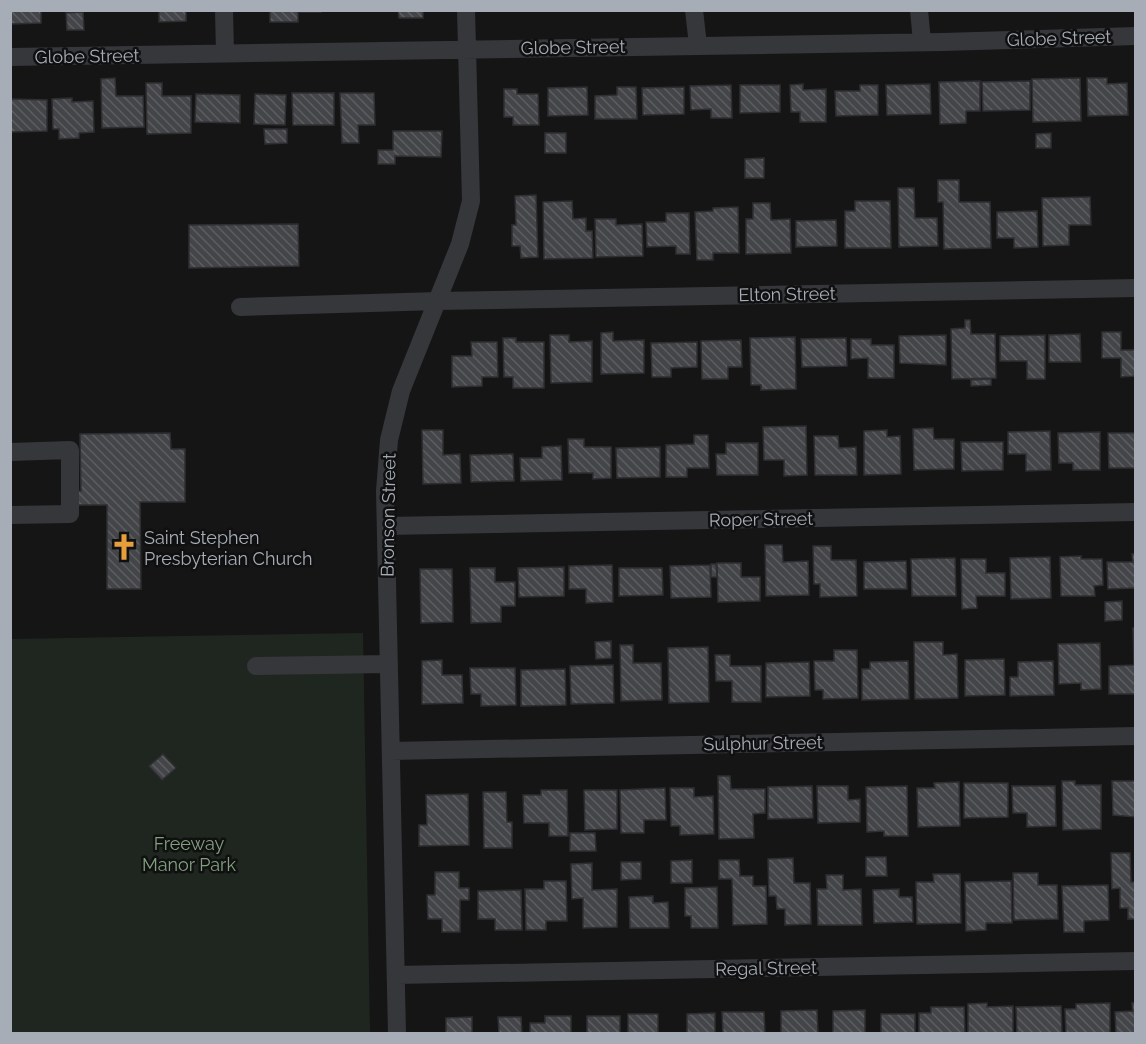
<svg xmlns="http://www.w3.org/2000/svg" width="1146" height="1044" font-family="Raleway,sans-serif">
<defs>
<pattern id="building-back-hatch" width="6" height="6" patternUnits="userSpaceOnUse" patternTransform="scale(1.5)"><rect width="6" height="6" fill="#444549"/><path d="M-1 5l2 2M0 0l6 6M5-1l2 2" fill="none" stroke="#5c5d61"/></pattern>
</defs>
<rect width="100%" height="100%" fill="#151516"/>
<!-- green -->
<path fill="#1f261f" d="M363,633L370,1033H11L10,639Z"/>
<!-- building -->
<path fill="url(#building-back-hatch)" stroke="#2f2f32" stroke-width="1.5" d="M10,10H66V11H41V23L11,24Z
M159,10H186V21L159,22Z
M270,10H321V12H298V22H270Z
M398,10H423V18H399Z
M83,12L84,30H67L66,13Z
M115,78L116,96H143L144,127L102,128L101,79Z
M1080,78L1081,121L1033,122L1032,79Z
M1087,78H1107V84L1127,83L1128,115L1088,116Z
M980,81V111H966V123L940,124L939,82Z
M1030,81V110L983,111L982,82Z
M146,83H162V96H191V133L147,134Z
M803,84V90L826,89V122H800V112H791L790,85Z
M930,84L931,114L887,115L886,85Z
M731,85L732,118H711V109L691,110L690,86Z
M740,85H780V112L740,113Z
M860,85H878V115L836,116L835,91H860Z
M587,87L588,115L548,116V88Z
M617,87H636L637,119H595V96L617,95Z
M684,87V114L643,115L642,88Z
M504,89H517V94H538L539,125H513V117H504Z
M292,93H334V125H293Z
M340,93H374L375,125H358L359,143H342Z
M196,94L240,95V123L195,122Z
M255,94L286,95L285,125L254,124Z
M72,98V102L93,101L94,132L79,133V138L59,139V129H53L52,99Z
M10,99L47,100V131L10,132Z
M264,129H287V143L265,144Z
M393,131H442L441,157L395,156V164H378V150H393Z
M545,133H566V153H545Z
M1051,133V148H1036V134Z
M764,158V178H745V159Z
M938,180H959V202H990L991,248L944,249L943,202H938Z
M898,188H914L915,218H937L938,246L899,247Z
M536,195L538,257L521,258L520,246H512V225H516L515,196Z
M1090,197L1091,225H1069V245L1043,246L1042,198Z
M572,201L573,219L586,218V231H592L593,258L544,259L543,202Z
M855,201H890L891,248H845V211H855Z
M753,203H770L771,220L790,219L791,253L746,254V219H753Z
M738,207L739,253H713V260H697L695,212L713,211V208Z
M1037,211L1038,247L1014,248V238H997V212Z
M666,213H689L690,254H676V246L647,247L646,222H666Z
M595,219H616V225L642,224L643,256L596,257Z
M836,220L837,246L796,247V221Z
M298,224L299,266L189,268V225Z
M965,320H970L971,334H995L996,378L952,379L951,329L965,328Z
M613,332V341L644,340V373L601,374V333Z
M1102,332H1121V350H1136V376L1121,377V358H1102Z
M1080,334L1081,362H1049V335Z
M550,335H569V342L592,341V382L551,383Z
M946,335V365L900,363L899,336Z
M1045,335V379H1027V361H1000V336Z
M795,337L796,389L761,390V385H751L750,338Z
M503,338H516V342H544V388H513V377H504Z
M846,338L847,366L802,367L801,339Z
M851,339H871V345H894V378H868V358L851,359Z
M741,340L742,367H728V379H702L701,341Z
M471,342H497L498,377H482V386L452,387V356H472Z
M697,342V367L671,368V377H652L651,343Z
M991,379V385L971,386V380Z
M806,426L807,475L784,476V460H764L763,427Z
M933,428L934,439H954V469L914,470L913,429Z
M422,430H443V455L460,454L461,483L423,484Z
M887,430V437L900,436L901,474L864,475V431Z
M1050,431L1051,470L1026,471V454H1008V432Z
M1100,432V470H1073V463H1059L1058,433Z
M170,433L171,449H185V502H140L141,589H107V505H75V491H81L80,434Z
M1108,433H1136V468H1109Z
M694,435H708L709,468H687V477H666V445L694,444Z
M814,436H838L839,448L856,447L857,475H815Z
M568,439H584V447H611V478L593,479V473H569Z
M961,442H1003V470L962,471Z
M726,443H758V475H717L716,454H726Z
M561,446L562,480L521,481L520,458H542V447Z
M660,447V477L617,478L616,448Z
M513,454L514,481L471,482L470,455Z
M765,545H782L783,562L808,561L809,595L766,596Z
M813,546H831V560H856L857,596L820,597V584H814Z
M1132,554H1136V588L1108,589L1107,562H1133Z
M1081,556V559H1102L1103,585L1094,586L1095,596H1061L1060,557Z
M1050,557L1051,598L1011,599L1010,558Z
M955,558L956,596H912L911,559Z
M961,559H986V573H1005V596H976L977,608L962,609Z
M906,561L907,589H864V562Z
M717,563H741V577H760V601L718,602Z
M711,564H716L717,577H711Z
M612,565L613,602L586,603V589H569V566Z
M710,565L711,597L671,598L670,566Z
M564,567V596L519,597L518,568Z
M470,568H495V582H515V606H501V622L471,623Z
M619,568H662L663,595L619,596Z
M420,569H452L453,622L421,623Z
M1122,601V620L1105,621V602Z
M1133,628H1136V694H1109V666L1134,665Z
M611,641V658L596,659L595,642Z
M914,642H943V655L957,654L958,698L915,699Z
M1100,643L1101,689L1081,690V683L1059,684L1058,644Z
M620,645H633V663H661L662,700L621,701Z
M708,647L709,702L669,703L668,648Z
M834,650H857L858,698L823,699V690H815L814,661H834Z
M715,655H730V666H761V702H732V681H716Z
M1004,659L1005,695L965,696V660Z
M442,660V675H462L463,703L422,704V661Z
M908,661L909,699L862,700V669H870V662Z
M1053,661L1054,695L1010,696V677H1018V662Z
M809,662L810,696L766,697V663Z
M613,665L614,703L571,704L570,666Z
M470,668H515L516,705L481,706V694H471Z
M565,669L566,705L521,706V670Z
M163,754L176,768L162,780L149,766Z
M718,776H730L731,789H765V813L753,814L754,838L719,839Z
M1062,781H1075V785H1101V829L1063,830Z
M1112,781H1136V817L1113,815Z
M959,782L960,826L918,827L917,788H935L934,783Z
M964,783H1008V817L964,818Z
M812,786L813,818L768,819V787Z
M817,786H848V800L860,799V822L818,823Z
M907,786L908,836H884V831L867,832L866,787Z
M1012,786H1055L1056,826L1027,827V813H1013Z
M665,788L666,820H644V833H621L620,790Z
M670,788H694V797L713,796L714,834L680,835V826H671Z
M541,790H567L568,836H549V823H524L523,795H541Z
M584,790H617V829L585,830Z
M483,792H506L507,822H512V848H484Z
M468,794L469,845L419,846V825H427L426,795Z
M570,833H595L596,851H570Z
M1111,853H1130L1131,882H1136V919H1128V908H1120V888L1112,889Z
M866,857H886L887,876H866Z
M793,858L794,883H810L811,924L785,925V909H777L776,896H769L768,859Z
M692,860V883H671V861Z
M719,860H739L740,876H753V886H766L767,924L733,925L732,879H719Z
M621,862H641V879L621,880Z
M592,863V890L617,889V927L583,928V898L572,899L571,864Z
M435,872H459V888H469V900H460V932H442V919H428L427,895H435Z
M1013,873H1038V885H1057L1058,919L1014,920Z
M933,874H960L961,923L917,924L916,882H934Z
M826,875H843V890L861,889L862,925H818L817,889H827Z
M544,881H566L567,921H546V930H526L525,889H544Z
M1011,881L1012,923H986V930L966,931L965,882Z
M1108,885L1109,920L1084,921V932H1064L1062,886Z
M717,887L718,928H691V916H685V888Z
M899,889V897H912L913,922L874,923L873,890Z
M521,890L522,930H495V919H478V891Z
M653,896V903L668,902L669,928H630L629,897Z
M987,1003V1007L1013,1006V1034H968V1004Z
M1110,1003V1034H1066L1065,1009H1076V1004Z
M1132,1003H1136V1034H1116L1115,1012L1133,1011Z
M1061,1006L1062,1034H1017L1016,1007Z
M931,1007H964L965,1034H919V1013H931Z
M817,1010L818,1034H781V1011Z
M865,1010V1034H833V1011Z
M722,1012H764L765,1034H723Z
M715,1013V1034H687V1014Z
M628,1014H658V1034H628Z
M881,1014H915V1034H881Z
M545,1016H571V1034H530V1023H545Z
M587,1016H620V1034H587Z
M472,1017V1034H446V1018Z
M498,1017H521L522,1034H499Z"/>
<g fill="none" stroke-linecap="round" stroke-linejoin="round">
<!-- minor -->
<path stroke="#36373b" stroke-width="18" d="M224,10L225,53
M694,10L698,45
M919,10L922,42
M10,57L943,42L1136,36
M240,307L438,301L1136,288
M10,452L70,450V514L10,515
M386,526L1136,512
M256,666L389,664
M391,751L1136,736
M396,975L1136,961
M397,1034L385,491L389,440L401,391L460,244L471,201L466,10"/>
</g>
<!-- icons -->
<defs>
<symbol id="church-bare" viewBox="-9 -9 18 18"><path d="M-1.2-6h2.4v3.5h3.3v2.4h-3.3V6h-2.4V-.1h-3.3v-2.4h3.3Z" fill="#e79f3c" stroke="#101011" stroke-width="2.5" paint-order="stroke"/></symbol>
</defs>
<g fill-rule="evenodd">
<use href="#church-bare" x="105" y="528" width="38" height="38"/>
</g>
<g text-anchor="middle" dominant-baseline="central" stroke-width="5" stroke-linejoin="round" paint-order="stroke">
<!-- street labels -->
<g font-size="18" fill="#a7adb6" stroke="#101011">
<text transform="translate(1059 38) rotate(-2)">Globe Street</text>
<text transform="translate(573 47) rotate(-1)">Globe Street</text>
<text transform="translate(87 56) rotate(-1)">Globe Street</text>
<text transform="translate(787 294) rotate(-1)">Elton Street</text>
<text transform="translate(388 515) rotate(-89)">Bronson Street</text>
<text transform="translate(761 519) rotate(-1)">Roper Street</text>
<text transform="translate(763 743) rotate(-1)">Sulphur Street</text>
<text transform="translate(766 968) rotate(-1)">Regal Street</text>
</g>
<!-- poi labels -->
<g font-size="18" fill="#a7adb6" stroke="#101011" text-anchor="start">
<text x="144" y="537">Saint Stephen<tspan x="144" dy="21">Presbyterian Church</tspan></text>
</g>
<!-- park labels -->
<g font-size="18" fill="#80a07f" stroke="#101011">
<text x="189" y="843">Freeway<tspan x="189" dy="21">Manor Park</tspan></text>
</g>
</g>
<!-- border -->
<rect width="1146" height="1044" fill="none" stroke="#a7adb6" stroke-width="24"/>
</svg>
